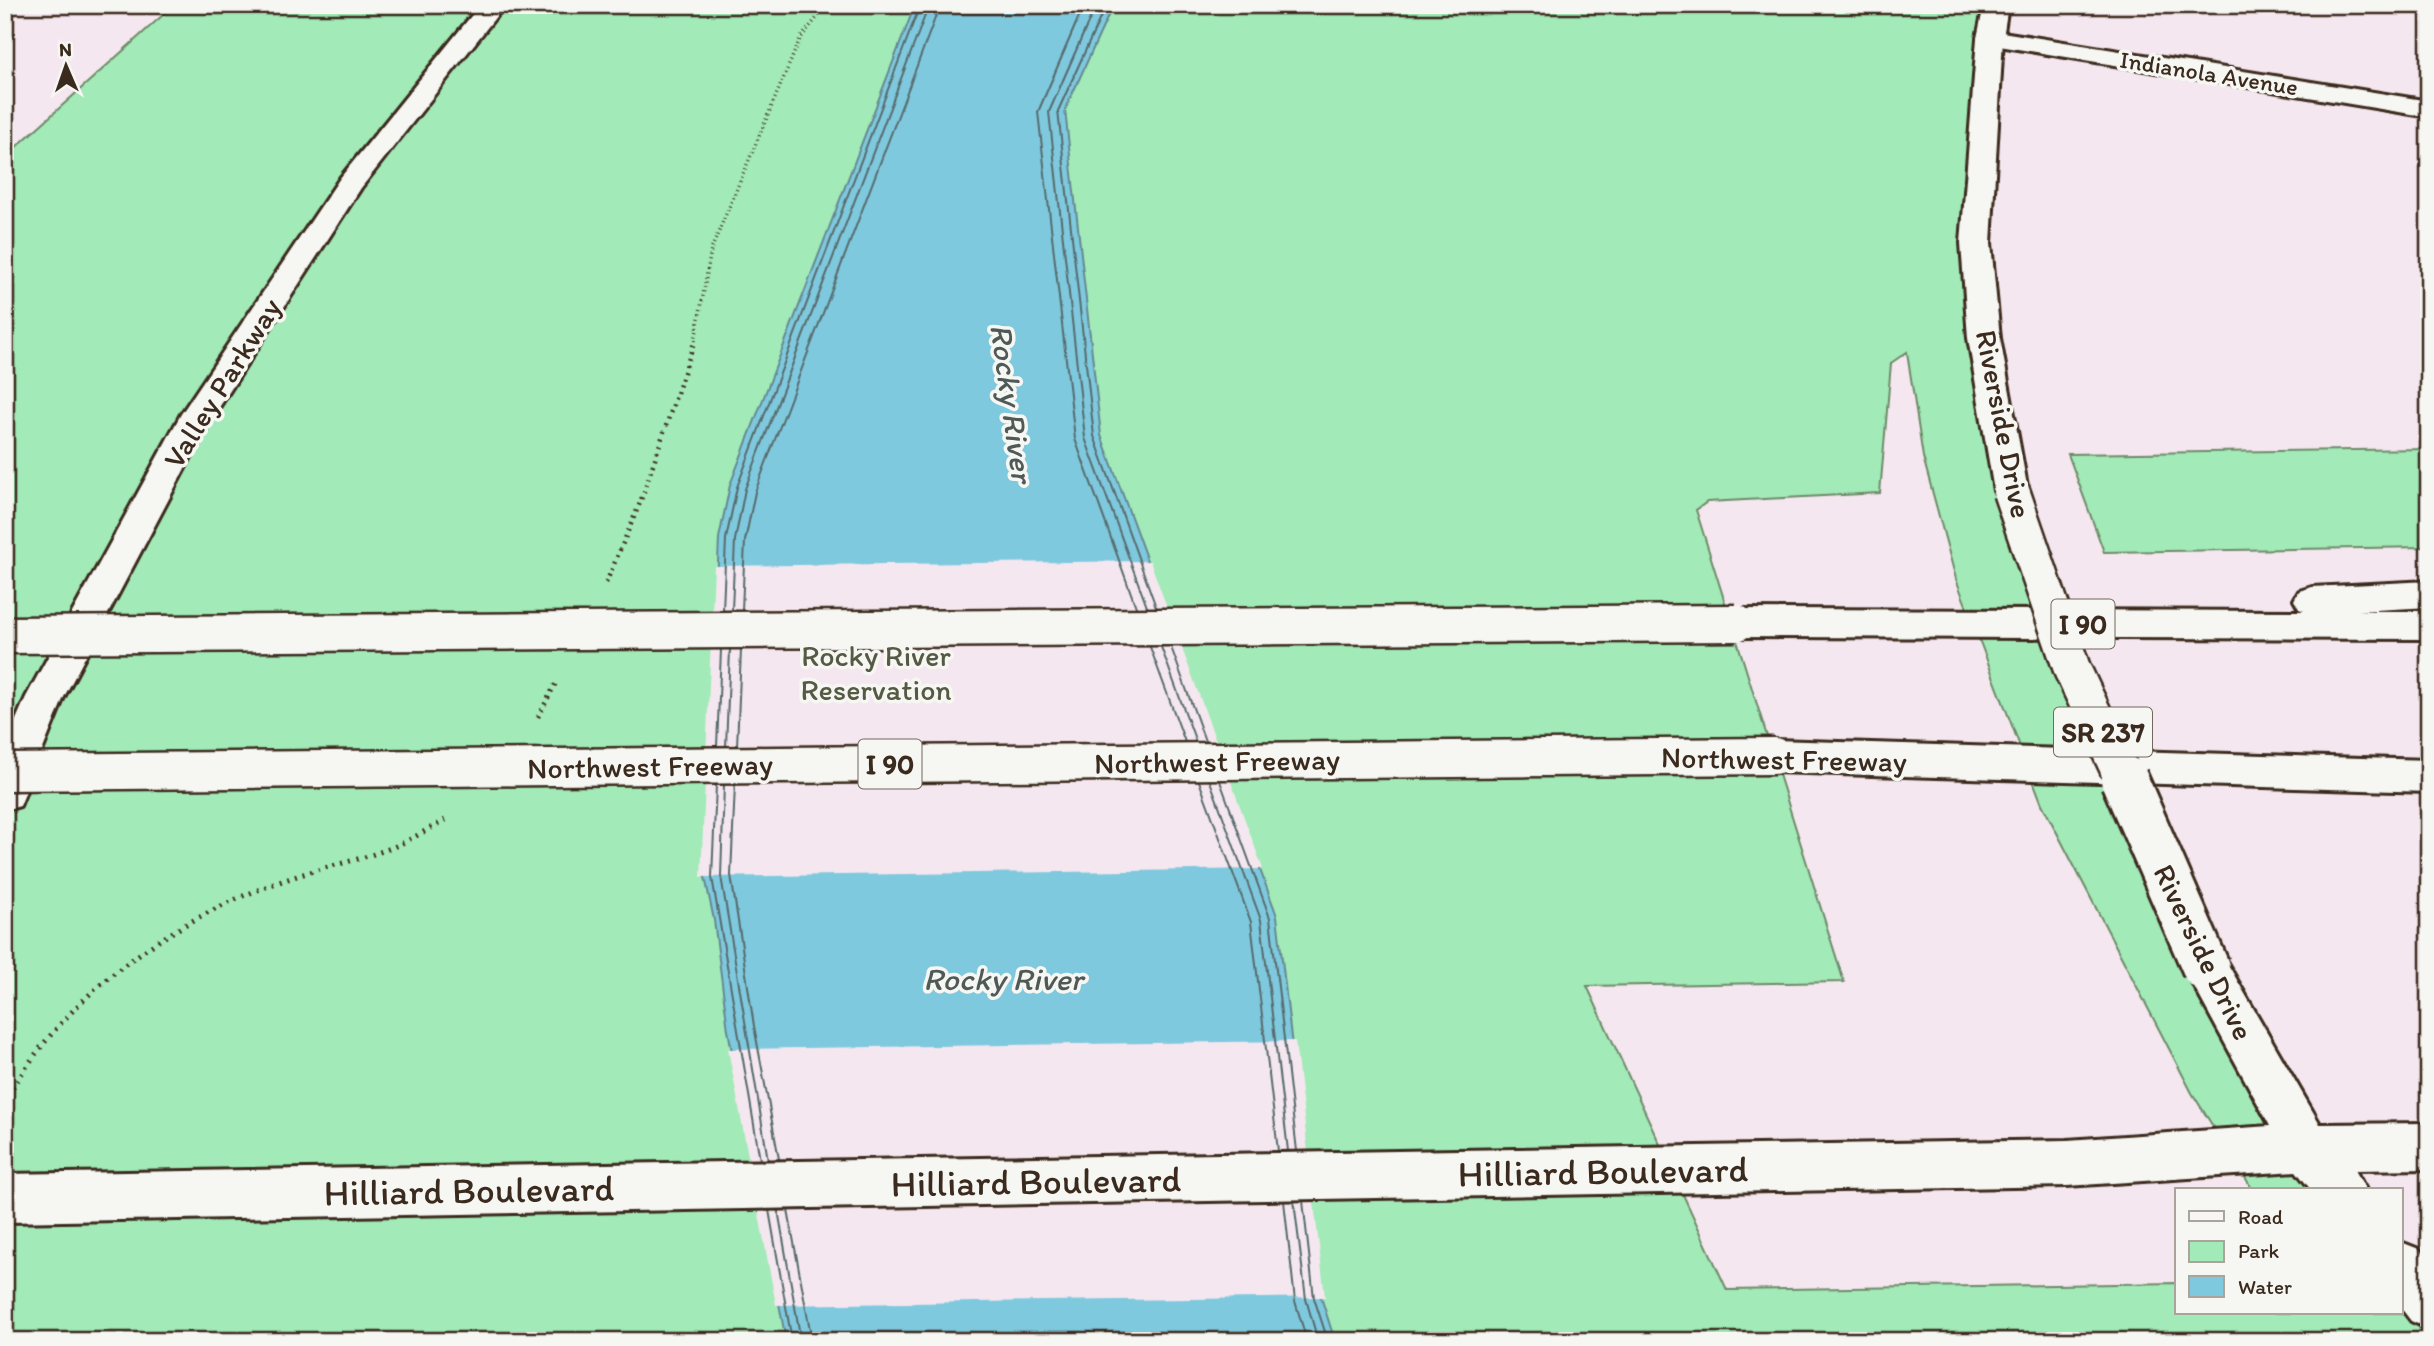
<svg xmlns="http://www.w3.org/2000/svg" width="2434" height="1346" font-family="Itim,sans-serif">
<rect width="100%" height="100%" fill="#f5e7ef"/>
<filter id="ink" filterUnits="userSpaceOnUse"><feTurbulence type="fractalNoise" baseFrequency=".0143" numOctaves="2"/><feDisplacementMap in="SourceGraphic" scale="14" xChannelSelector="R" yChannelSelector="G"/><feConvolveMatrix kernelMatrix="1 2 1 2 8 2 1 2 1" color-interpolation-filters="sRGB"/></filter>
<g filter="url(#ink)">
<!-- green -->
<path fill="#a2eab7" stroke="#6e8a6a" stroke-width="2" d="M174,5H2000L1982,230L2036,571L2242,1006L2359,1190H2253L2192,1093L2042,804L1956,579L1923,457L1907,352L1891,363L1880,493L1707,502L1696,510L1844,982L1587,986L1727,1290L2177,1283V1313H2401V1255L2429,1299V1341H5V157Z
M2429,449V547L2104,552L2068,454Z"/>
<!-- water -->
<path fill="#7fc9df" stroke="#648992" stroke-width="2" d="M915,5H1113L1065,110L1101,435L1277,916L1321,1297L1335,1341H786L728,1030L714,920L705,877L719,538L730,485Z"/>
<!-- pier -->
<path fill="#f5e7ef" d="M1150,561L1263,869L701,877L714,566Z
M1295,1041L1325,1297L776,1305L728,1049Z"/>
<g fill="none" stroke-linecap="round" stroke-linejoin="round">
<!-- shore -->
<path stroke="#566a6b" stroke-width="2" d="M1084,5L1038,112L1075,439L1136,607
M1096,5L1049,112L1085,438L1147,607
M1106,5L1058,111L1094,436L1156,607
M723,610L726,539L737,487L920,5
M732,610L735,540L745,489L929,5
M742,610L745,541L755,492L940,5
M1150,647L1185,742
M1161,647L1196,742
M1171,647L1205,741
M717,746L721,650
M726,746L730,650
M737,746L741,650
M1199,781L1251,922L1278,1151
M1210,781L1261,920L1288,1151
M1220,781L1270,918L1297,1151
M716,785L712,877L760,1160
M724,785L721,876L768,1160
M735,785L731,875L754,1026L779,1159
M1284,1201L1295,1301L1307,1341
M1294,1201L1306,1299L1318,1341
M1303,1201L1314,1298L1328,1341
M769,1210L792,1341
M778,1210L801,1341
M788,1210L812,1341"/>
<defs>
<path id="minor" d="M480,5H505L361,188L209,423L64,697L20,806L5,810V745L26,697L181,414L340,178Z
M1990,30L2429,101V117L1981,43L1977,38L1981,33Z"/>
<path id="major" d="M1984,5H2008L2003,38L1991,243L2000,338L2028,491L2023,499L2011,503L1999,499L1994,491L1968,338L1961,243L1977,38Z
M2206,948L2222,954L2320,1124L2429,1123V1169L2355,1170L2366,1190H2311L2296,1171L2067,1186L5,1222V1174L2067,1140L2270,1126L2184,968L2190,954Z
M2401,1242L2419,1249L2429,1261V1329L2411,1321L2401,1308Z"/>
<path id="highway" d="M2429,581V607L2358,611H2429V639L1736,637L1723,633L1717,623L1723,613L1736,609L2304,611L2299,609L2294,600L2299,591L2312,587Z
M1774,740L2429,760V792L1774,772L1760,767L1754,756L1760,745Z"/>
</defs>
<!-- minor casing -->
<use href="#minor" stroke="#3b2a1e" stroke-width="6"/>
<!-- major casing -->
<use href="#major" stroke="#3b2a1e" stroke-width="6"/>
<!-- highway casing -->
<use href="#highway" stroke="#3b2a1e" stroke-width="6"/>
<!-- path-far2 -->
<path stroke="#3b2a1e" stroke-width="3.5" stroke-dasharray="1 3.5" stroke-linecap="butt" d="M695,341L711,250L800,39L827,5"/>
<!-- path-far1 -->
<path stroke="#3b2a1e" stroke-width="4.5" stroke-dasharray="2 5" stroke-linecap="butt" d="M606,583L640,503L695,340
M538,717L557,681"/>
<!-- path -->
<path stroke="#3b2a1e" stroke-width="5" stroke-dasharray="2 6" stroke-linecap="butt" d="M5,1102C64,993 175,916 291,878C323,867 357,861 388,849C408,842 426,830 445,820"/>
<!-- minor -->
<use href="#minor" fill="#f6f6f2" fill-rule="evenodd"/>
<!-- major -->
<use href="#major" fill="#f6f6f2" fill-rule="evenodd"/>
<!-- highway -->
<use href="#highway" fill="#f6f6f2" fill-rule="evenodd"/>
<defs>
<path id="major-bridge-far1" d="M2011,491L2072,669L2124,780"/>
<path id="major-bridge" d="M2124,779L2206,968"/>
<path id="highway-bridge" d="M5,635L1736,623
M5,772L1774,756"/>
</defs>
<!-- major-bridge-far1 casing -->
<use href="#major-bridge-far1" stroke="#3b2a1e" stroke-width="41" stroke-linecap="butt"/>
<!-- major-bridge casing -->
<use href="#major-bridge" stroke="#3b2a1e" stroke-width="52" stroke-linecap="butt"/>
<!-- highway-bridge casing -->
<use href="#highway-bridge" stroke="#3b2a1e" stroke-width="41" stroke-linecap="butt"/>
<!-- major-bridge-far1 -->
<use href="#major-bridge-far1" stroke="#f6f6f2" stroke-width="36"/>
<!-- major-bridge -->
<use href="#major-bridge" stroke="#f6f6f2" stroke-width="46"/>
<!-- highway-bridge -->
<use href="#highway-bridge" stroke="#f6f6f2" stroke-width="36"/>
</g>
</g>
<g text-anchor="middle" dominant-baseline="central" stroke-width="7" stroke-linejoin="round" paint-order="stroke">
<!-- far-street labels -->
<g font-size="24" fill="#3b2a1e" stroke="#f6f6f2">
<text transform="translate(2209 73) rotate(9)">Indianola Avenue</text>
</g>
<!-- shield labels -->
<g fill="#f6f6f2" stroke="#73675e" stroke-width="2">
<rect x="2051.5" y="599.5" width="63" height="49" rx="5"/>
<rect x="2054" y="707.5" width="98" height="49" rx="5"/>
<rect x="858.5" y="739.5" width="63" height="49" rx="5"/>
</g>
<g font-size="28" font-weight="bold" fill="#3b2a1e">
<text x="2083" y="624">I 90</text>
<text x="2103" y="732">SR 237</text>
<text x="890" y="764">I 90</text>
</g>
<!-- street labels -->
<g font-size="30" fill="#3b2a1e" stroke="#f6f6f2">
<text transform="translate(222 383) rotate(-58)">Valley Parkway</text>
<text transform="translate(2004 424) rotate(79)">Riverside Drive</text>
<text transform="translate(1784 759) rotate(1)">Northwest Freeway</text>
<text transform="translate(1217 761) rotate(-1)">Northwest Freeway</text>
<text transform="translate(650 766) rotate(-1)">Northwest Freeway</text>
<text transform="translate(2204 952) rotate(64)">Riverside Drive</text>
</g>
<!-- park labels -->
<g font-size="30" fill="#555a44" stroke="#f6f6f2">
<text x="876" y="655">Rocky River<tspan x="876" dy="34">Reservation</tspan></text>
</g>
<!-- water labels -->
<g font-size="32" font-style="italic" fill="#4f5a58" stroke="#f6f6f2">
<text transform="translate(1012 403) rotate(82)">Rocky River</text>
<text x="1003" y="979">Rocky River</text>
</g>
<!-- near-street labels -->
<g font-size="37" fill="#3b2a1e" stroke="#f6f6f2">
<text transform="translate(1603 1171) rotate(-1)">Hilliard Boulevard</text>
<text transform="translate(1036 1181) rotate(-1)">Hilliard Boulevard</text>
<text transform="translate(469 1190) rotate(-1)">Hilliard Boulevard</text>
</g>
</g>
<!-- margin -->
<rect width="2434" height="1346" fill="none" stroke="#f6f6f2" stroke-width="28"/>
<rect x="14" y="14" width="2406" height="1318" fill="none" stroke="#3b2a1e" stroke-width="2.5" filter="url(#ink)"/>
<!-- legend -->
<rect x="2175" y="1188" width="228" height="126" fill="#f6f6f2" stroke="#aba49d" stroke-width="2"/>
<rect x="2189" y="1211" width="35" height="10" fill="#f6f6f2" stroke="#aba49d" stroke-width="2"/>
<text x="2238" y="1224" font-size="21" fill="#3b2a1e">Road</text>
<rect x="2189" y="1241" width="35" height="21" fill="#a2eab7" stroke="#aba49d" stroke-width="2"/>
<text x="2238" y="1258" font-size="21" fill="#3b2a1e">Park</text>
<rect x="2189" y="1276" width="35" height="21" fill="#7fc9df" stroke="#aba49d" stroke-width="2"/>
<text x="2238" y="1294" font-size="21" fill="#3b2a1e">Water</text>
<!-- north arrow -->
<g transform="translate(66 66) rotate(358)" stroke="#f6f6f2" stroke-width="5" paint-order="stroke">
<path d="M0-5L12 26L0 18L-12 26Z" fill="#3b2a1e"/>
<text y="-10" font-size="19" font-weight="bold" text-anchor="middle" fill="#3b2a1e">N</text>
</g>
</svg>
